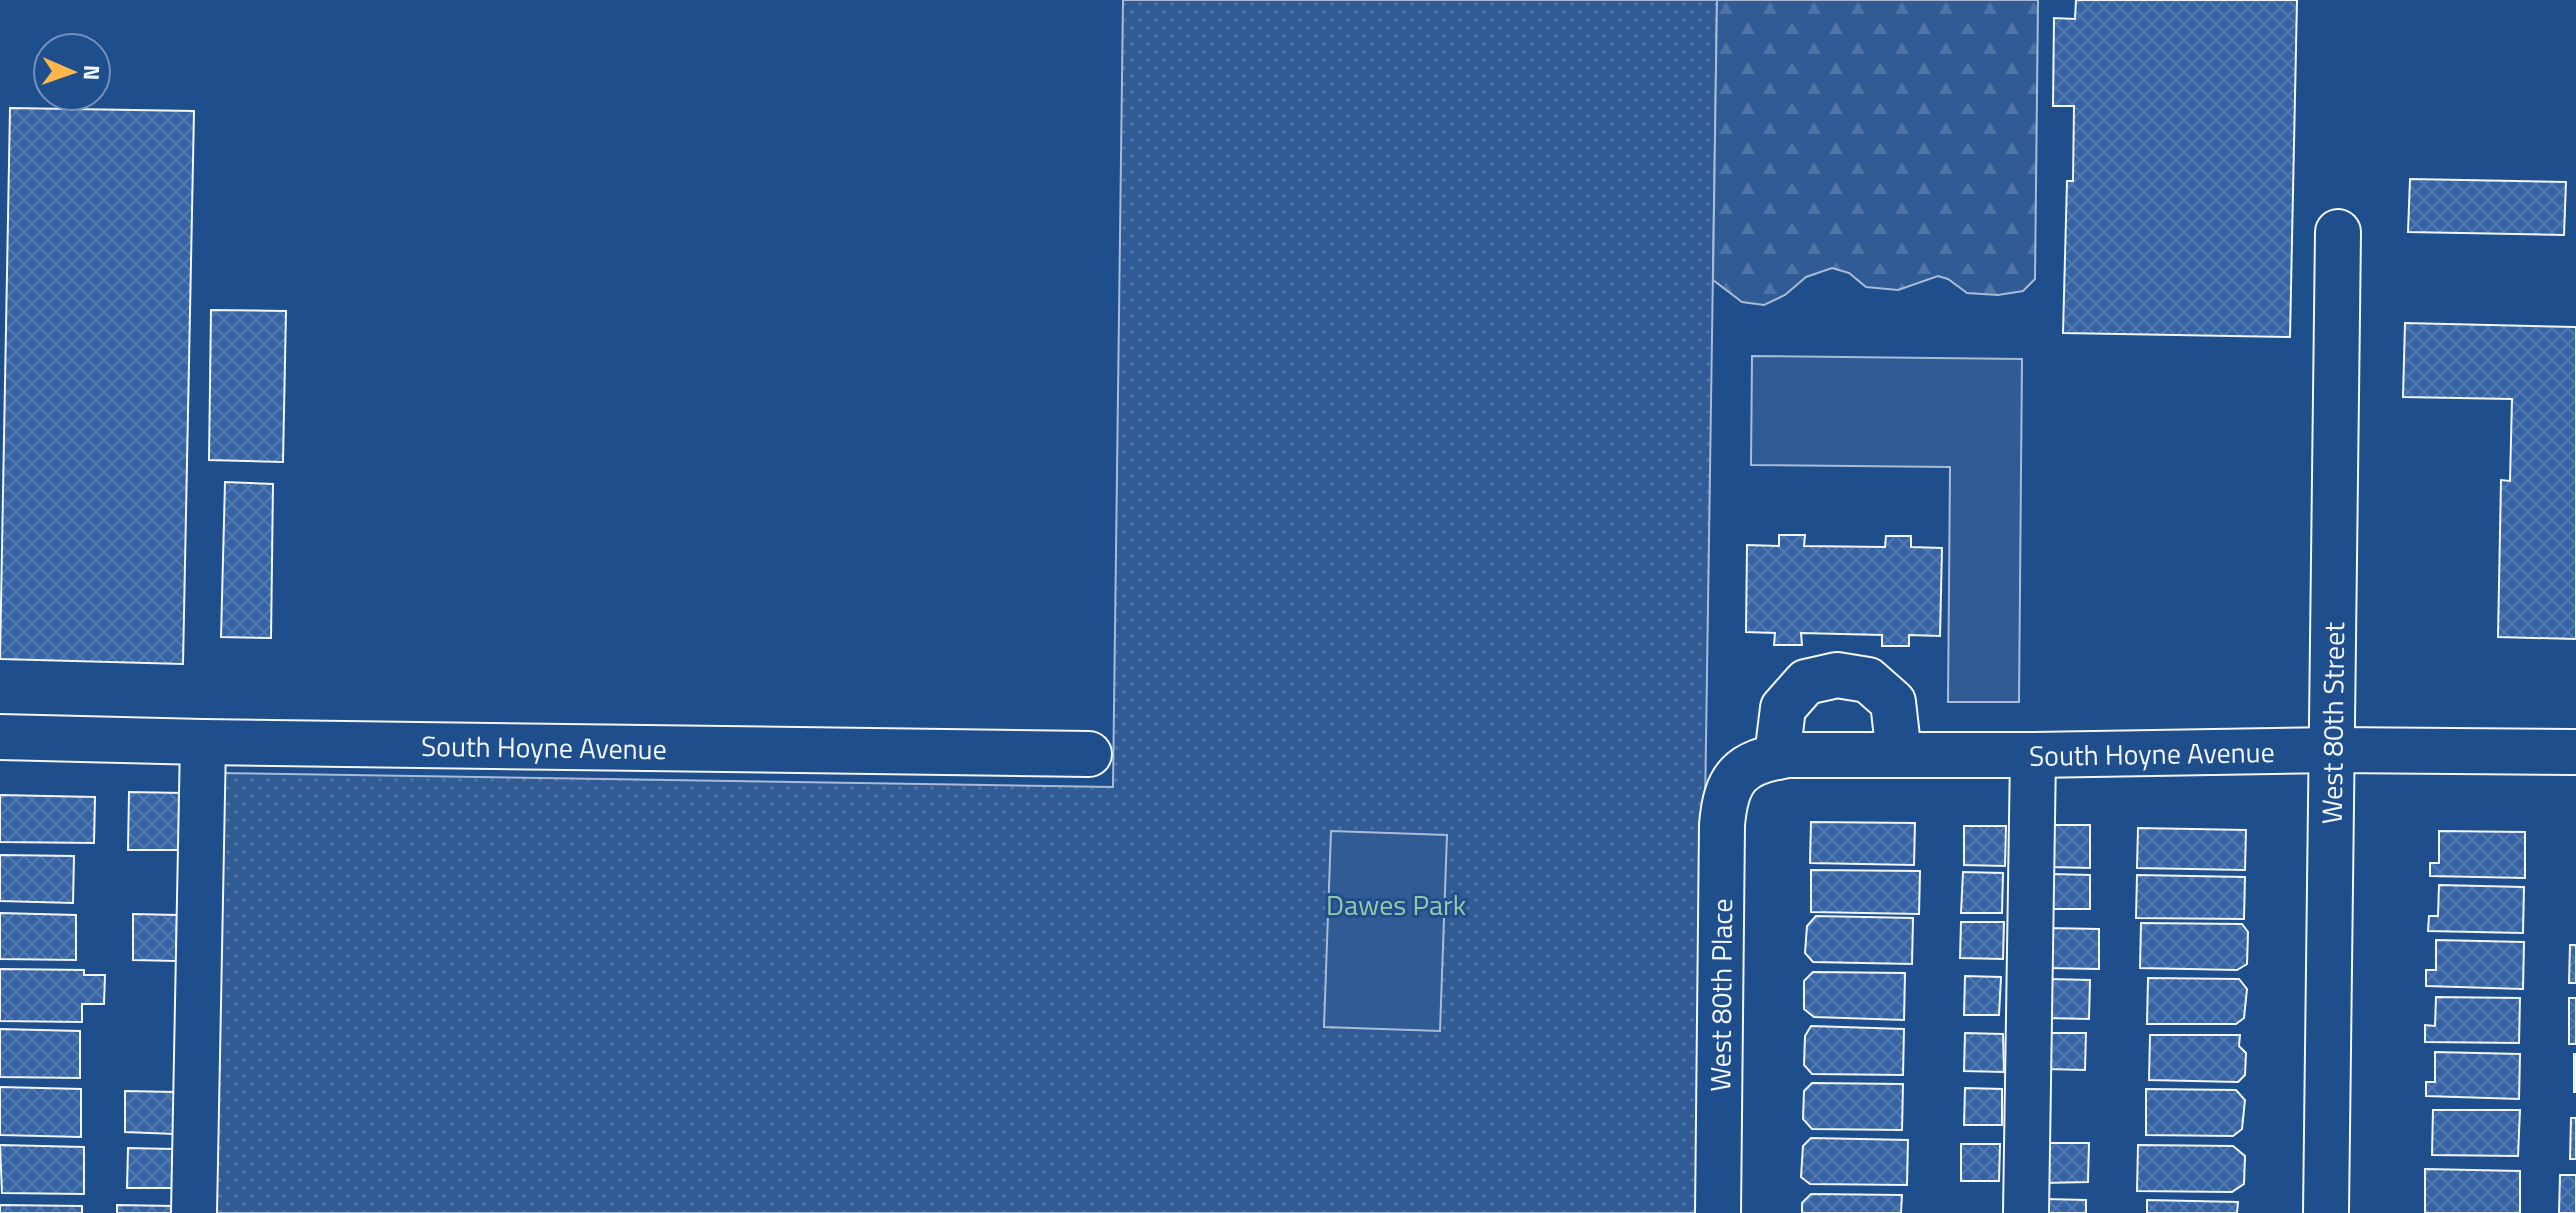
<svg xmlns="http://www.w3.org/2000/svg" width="2576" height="1213" font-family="'Titillium Web',sans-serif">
<defs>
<pattern id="grass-dots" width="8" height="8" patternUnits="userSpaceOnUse" patternTransform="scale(2)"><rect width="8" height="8" fill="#305b95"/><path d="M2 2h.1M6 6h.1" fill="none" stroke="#4e73a5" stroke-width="1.8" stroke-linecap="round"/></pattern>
<pattern id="forest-firs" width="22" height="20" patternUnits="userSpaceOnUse" patternTransform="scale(2)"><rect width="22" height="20" fill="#305b95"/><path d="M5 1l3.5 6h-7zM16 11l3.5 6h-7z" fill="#4e73a5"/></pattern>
<pattern id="building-cross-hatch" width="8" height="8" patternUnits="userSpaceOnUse" patternTransform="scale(2)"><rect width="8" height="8" fill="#3563a3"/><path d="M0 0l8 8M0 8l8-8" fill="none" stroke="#537ab1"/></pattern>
</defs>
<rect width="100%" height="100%" fill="#1f4e8c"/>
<!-- grass -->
<path fill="url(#grass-dots)" stroke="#a8bbd7" stroke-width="2" d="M1123,0H1717L1699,1213H210L218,773L1113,787Z"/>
<!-- forest -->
<path fill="url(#forest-firs)" stroke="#a8bbd7" stroke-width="2" d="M1717,0H2038L2035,279L2023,291L1998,295L1967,293L1948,279L1938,276L1898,290L1866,287L1849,273L1832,268L1806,277L1785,295L1764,305L1742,302L1713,280Z"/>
<!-- built -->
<path fill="#305b95" stroke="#a8bbd7" stroke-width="2" d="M1752,356L2022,359L2019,702H1948L1950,467L1751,465Z
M1331,831L1447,835L1440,1031L1324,1027Z"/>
<!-- building -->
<path fill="url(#building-cross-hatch)" stroke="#f2f6ff" stroke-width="2" d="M2076,0H2297L2290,337L2063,333L2067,181H2073L2074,106H2053L2054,18L2075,19Z
M10,108L194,111L183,664L0,659Z
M2410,179L2566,182L2564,235L2408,232Z
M211,310L286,311L283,462L209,460Z
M2405,323L2576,327V639L2498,637L2501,480L2510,481L2512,399L2403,397Z
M225,482L273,484L271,638L221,637Z
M1779,535H1805L1804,546L1885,547L1886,536H1911V547L1942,548L1940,636L1909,635V646H1882V635L1801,633L1802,645H1774L1775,633L1746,632L1747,545L1779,546Z
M129,792L184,793L182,850H128Z
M0,795L95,797L94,843L0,842Z
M1811,822L1915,823L1914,865L1810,863Z
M2051,825H2090V868L2050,867Z
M1964,826H2006L2005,866L1964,865Z
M2138,828L2246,830L2245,870L2137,868Z
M2439,831L2525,832V878L2430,876V863H2439Z
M0,855L74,856L73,903L0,901Z
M1811,870L1920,871L1919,914L1811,912Z
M1963,872L2003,873L2002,913H1961Z
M2051,874L2090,875V909H2050Z
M2137,875L2245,877L2244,919L2136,918Z
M2439,885L2524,887L2523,933L2428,931L2429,916H2438Z
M0,913L76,915V960L0,959Z
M133,914L177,915L176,961L133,960Z
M1816,916L1913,918L1912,964L1813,962L1805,953L1807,926Z
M1961,922H2004L2003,959L1960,958Z
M2141,923L2242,924L2248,932L2247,964L2237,970L2140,968Z
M2048,928L2099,929V969L2047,968Z
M2436,940L2524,942L2523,989L2426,986V970H2436Z
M2570,945H2576V983H2569Z
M0,969L84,970V975H105L104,1004H82V1022L0,1021Z
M1813,972L1905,973L1904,1020L1814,1017L1804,1009V981Z
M1965,976L2001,977L1999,1015H1964Z
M2148,978L2239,979L2247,989L2244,1018L2236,1024H2147Z
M2048,979L2090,980L2089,1019L2046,1018Z
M2436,997L2520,998L2519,1043L2425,1042V1025L2435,1026Z
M2569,998H2576V1044H2569Z
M1811,1026L1904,1029L1903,1075L1812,1074L1804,1065L1805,1036Z
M0,1029L80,1031V1078L0,1077Z
M1965,1033L2003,1034L2004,1072L1964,1071Z
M2048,1033H2086L2085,1070L2047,1069Z
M2150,1035H2240L2239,1046L2246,1053L2245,1075L2238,1082L2149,1080Z
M2435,1052L2520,1054L2519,1099L2426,1096V1082H2435Z
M2574,1054H2576V1092H2574Z
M1812,1083L1903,1084L1902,1130L1812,1129L1803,1119L1804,1091Z
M0,1087L81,1089V1137L0,1135Z
M1965,1088L2002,1089V1125H1964Z
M2146,1089L2236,1090L2245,1100L2242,1129L2233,1136L2146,1135Z
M125,1091L175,1092L174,1134L125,1132Z
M2433,1110H2520L2518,1156L2432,1155Z
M2571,1118H2576V1159H2570Z
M1811,1138L1908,1140L1907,1185L1810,1184L1801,1177L1803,1146Z
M2045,1143H2089L2088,1182L2044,1183Z
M1961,1144H2000L1999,1181H1961Z
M0,1145L84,1147V1194L2,1193Z
M2138,1145L2233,1146L2245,1156L2244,1184L2232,1192L2137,1191Z
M128,1148L173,1149V1188H127Z
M2425,1169L2520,1171V1213H2425Z
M2560,1175H2576V1213H2559Z
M1811,1194L1902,1195L1901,1213H1802V1203Z
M2045,1199L2086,1200V1213H2045Z
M2147,1200L2238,1202L2237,1213H2147Z
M0,1205L82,1206V1213H0Z
M117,1205L173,1206L172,1213H117Z"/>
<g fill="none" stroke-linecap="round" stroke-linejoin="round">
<defs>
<g id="minor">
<path id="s1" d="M0,737L203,742L1089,754"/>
<path d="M1777,757L1783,708L1806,682L1837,675L1868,680L1893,702L1899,755"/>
<path d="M194,1213L203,742"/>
<path id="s2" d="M1718,1213L1722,825C1726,777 1740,762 1788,755H2033L2333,750L2576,752"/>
<path d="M2026,1213L2033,755"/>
<path id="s3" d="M2326,1213L2338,232"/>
</g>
</defs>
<!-- minor casing -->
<use href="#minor" stroke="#f2f6ff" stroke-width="48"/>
<!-- minor -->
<use href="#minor" stroke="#1f4e8c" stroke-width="44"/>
</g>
<g text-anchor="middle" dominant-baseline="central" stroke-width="6" stroke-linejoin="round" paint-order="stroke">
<!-- street labels -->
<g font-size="28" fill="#f2f6ff" stroke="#1f4e8c">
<text stroke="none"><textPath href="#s3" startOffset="490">West 80th Street</textPath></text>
<text stroke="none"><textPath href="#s1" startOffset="544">South Hoyne Avenue</textPath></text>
<text stroke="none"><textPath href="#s2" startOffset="860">South Hoyne Avenue</textPath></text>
<text stroke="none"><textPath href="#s2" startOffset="218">West 80th Place</textPath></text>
</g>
<!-- park labels -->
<g font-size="28" fill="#97c8a6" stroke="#1f4e8c">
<text x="1396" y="904">Dawes Park</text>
</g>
</g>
<!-- north arrow -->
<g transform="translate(72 72) rotate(92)"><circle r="38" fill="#1f4e8c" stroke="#7391ba" stroke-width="2"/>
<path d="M0-6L14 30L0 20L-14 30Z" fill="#ffb74d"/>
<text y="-12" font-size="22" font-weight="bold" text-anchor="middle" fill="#f2f6ff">N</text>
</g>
</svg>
